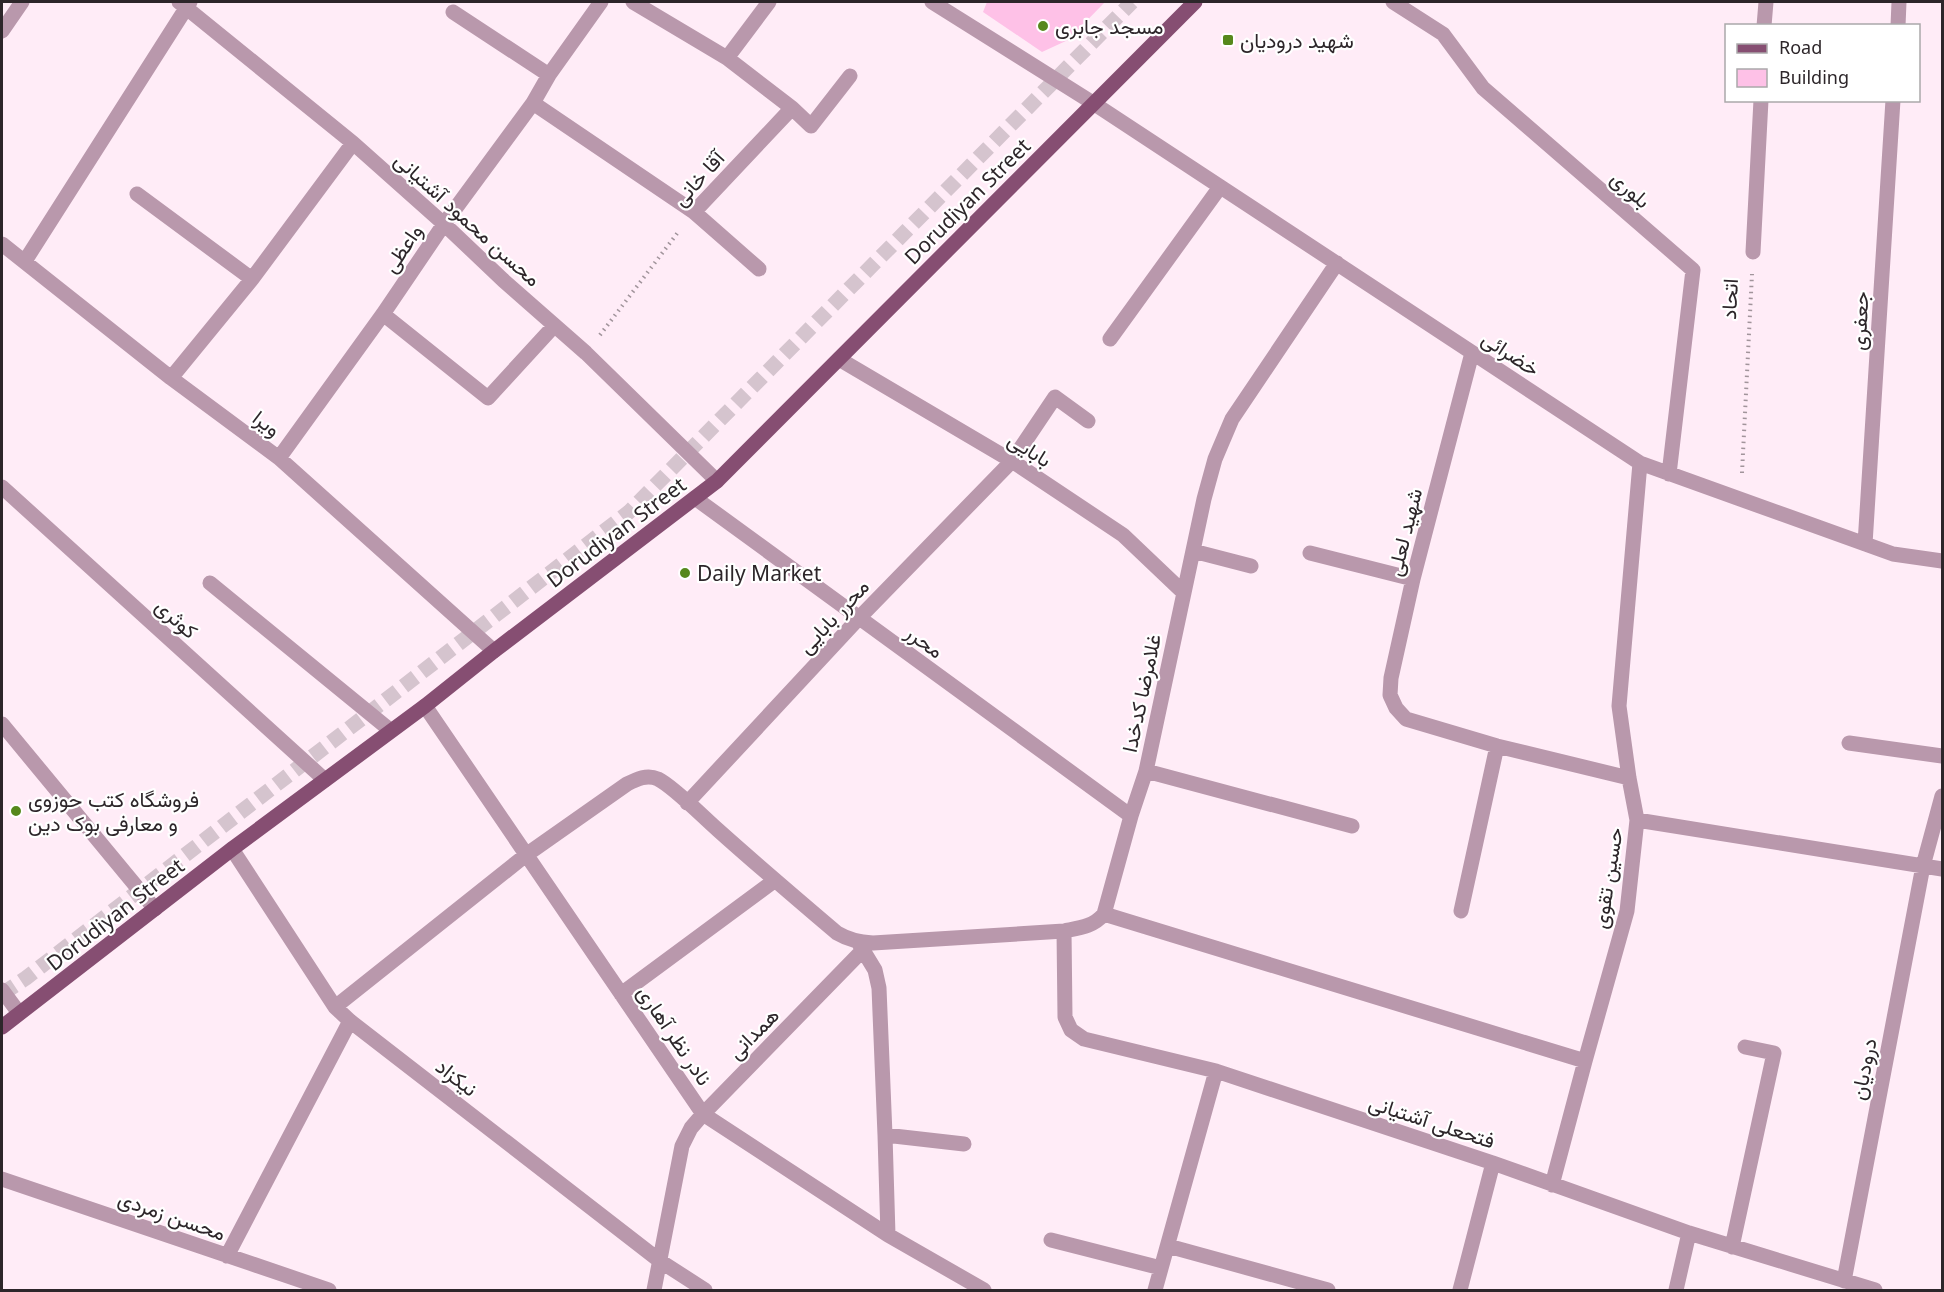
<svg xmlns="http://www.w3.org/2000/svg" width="1944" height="1292" font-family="'Noto Sans',Vazirmatn,sans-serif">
<rect width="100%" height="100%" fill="#ffecf7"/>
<!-- building -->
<path fill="#fec1e7" d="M987,2H1105L1068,40L1042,52L983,12Z"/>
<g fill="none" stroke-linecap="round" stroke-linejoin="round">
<!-- major-tunnel -->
<path stroke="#d5c4ce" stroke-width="15" stroke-dasharray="15 8" stroke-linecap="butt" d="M2,994L26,978L629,512L1132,2"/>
<!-- path -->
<path stroke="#a1949b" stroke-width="4" stroke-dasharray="1.5 4.5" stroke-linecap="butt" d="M600,335L679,231
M1742,473L1752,274"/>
<!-- minor -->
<path stroke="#b998ac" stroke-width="15" d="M179,2L353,143L444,224L503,280L586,353L717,481
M633,2L727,58L792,108
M932,2L1093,103L1640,463L1893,554L1942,561
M1393,2L1443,34L1483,88L1693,270L1669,474
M453,12L549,75
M1764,26L1766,2
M1898,26L1899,2
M2,31L22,2
M727,58L769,2
M533,103L694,212L759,269
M137,194L252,279
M694,212L792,108L811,126L850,76
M2,244L171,378L279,458L494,651
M1753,252L1761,100
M25,261L190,2
M383,314L488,398L554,326
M1110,339L1220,187
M1472,353L1413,579L1391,678L1390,695L1396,708L1406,719L1497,746L1629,778
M839,359L1012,461L1123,535L1184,593
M171,378L252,279L353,143
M279,458L383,314L444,224L533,103L549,75L601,2
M2,487L325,780
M695,498L1131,816
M1865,544L1893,100
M1193,551L1251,566
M1310,553L1413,579
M210,583L390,730
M425,706L703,1114L888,1235L984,1290
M2,724L155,909
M1849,743L1942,756
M1146,771L1352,826
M687,803L859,618L1012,461L1055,397L1088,421
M1637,820L1942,869
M232,849L335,1007L350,1021L660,1261L705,1290
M1461,911L1497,746
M1104,914L1585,1061
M1064,931L1065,1017L1071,1030L1084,1039L1216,1071L1493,1163L1689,1233L1875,1290
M858,942L875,970L879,988L885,1135L888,1235
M2,990L19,1013
M621,994L774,881
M335,1007L526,855L627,784C637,779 647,774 658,779C674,787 703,817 718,830C757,865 797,899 837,933C849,940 859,942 873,943L1064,931C1079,928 1093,927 1104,914L1131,816L1146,771L1204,499L1215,459L1232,419L1337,263
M885,1135L964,1144
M2,1179L329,1290
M1552,1185L1585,1061L1627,911L1637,820L1629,778L1619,706L1640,463
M1051,1240L1161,1268
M1168,1246L1328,1290
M1732,1247L1774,1053L1745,1047
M227,1256L350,1021
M1844,1281L1923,866L1942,796
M654,1290L682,1146L691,1128L703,1114L862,951
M1155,1290L1216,1071
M1460,1290L1493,1163
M1676,1290L1689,1233"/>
<!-- major -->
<path stroke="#864e72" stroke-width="15" d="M2,1027L232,849L425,706L494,651L717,481L1195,2"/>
</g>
<!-- markers -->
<g fill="#56881c" stroke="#fff" stroke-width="2">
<circle cx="1043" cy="26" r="6"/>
<rect x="1222" y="34" width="12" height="12" rx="3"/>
<circle cx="685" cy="573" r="6"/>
<circle cx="16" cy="811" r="6"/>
</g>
<g text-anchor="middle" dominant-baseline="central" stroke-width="4.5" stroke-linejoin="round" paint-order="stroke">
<!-- poi labels -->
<g font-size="21" fill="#2d262a" stroke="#fff" text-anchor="start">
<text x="1055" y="26">مسجد جابری</text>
<text x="1240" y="40">شهید درودیان</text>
<text x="697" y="573">Daily Market</text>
<text x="28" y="799">فروشگاه کتب حوزوی<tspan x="28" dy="24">و معارفی بوک دین</tspan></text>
</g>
<!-- street labels -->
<g font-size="21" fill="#2d262a" stroke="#fff">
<text transform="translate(698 178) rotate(-48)">آقا خانی</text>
<text transform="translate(1631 189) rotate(41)">بلوری</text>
<text transform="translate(967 201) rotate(-45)">Dorudiyan Street</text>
<text transform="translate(468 219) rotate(42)">محسن محمود آشتیانی</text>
<text transform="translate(402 248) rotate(-56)">واعظی</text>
<text transform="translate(1729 299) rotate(-87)">اتحاد</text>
<text transform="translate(1859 321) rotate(-87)">جعفری</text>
<text transform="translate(1511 353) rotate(33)">خضرائی</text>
<text transform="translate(267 423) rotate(37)">ویرا</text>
<text transform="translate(1030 449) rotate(32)">بابایی</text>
<text transform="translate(616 532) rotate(-37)">Dorudiyan Street</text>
<text transform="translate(1404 532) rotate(-76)">شهید لعلی</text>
<text transform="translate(833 616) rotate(-47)">محرر بابایی</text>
<text transform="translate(177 618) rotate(42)">کوثری</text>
<text transform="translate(925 641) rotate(36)">محرر</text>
<text transform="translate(1141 693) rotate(-78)">غلامرضا کدخدا</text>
<text transform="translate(1607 878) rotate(-81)">حسین تقوی</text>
<text transform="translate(115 914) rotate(-38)">Dorudiyan Street</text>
<text transform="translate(753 1033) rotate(-45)">همدانی</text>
<text transform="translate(675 1035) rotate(56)">نادر نظر آهاری</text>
<text transform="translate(1863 1069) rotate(-79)">درودیان</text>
<text transform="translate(457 1077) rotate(38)">نیکزاد</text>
<text transform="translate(1432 1121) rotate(18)">فتحعلی آشتیانی</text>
<text transform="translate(172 1215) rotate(19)">محسن زمردی</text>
</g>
</g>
<!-- border -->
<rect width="1944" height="1292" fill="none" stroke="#2d262a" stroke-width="6"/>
<!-- legend -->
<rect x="1725" y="24" width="195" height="78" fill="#ffffff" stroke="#aba8aa" stroke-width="1.5"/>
<rect x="1737" y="44" width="30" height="9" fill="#864e72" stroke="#aba8aa" stroke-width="1.5"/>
<text x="1779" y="54" font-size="18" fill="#2d262a">Road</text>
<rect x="1737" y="69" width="30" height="18" fill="#fec1e7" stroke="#aba8aa" stroke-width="1.5"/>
<text x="1779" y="84" font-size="18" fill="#2d262a">Building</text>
</svg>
